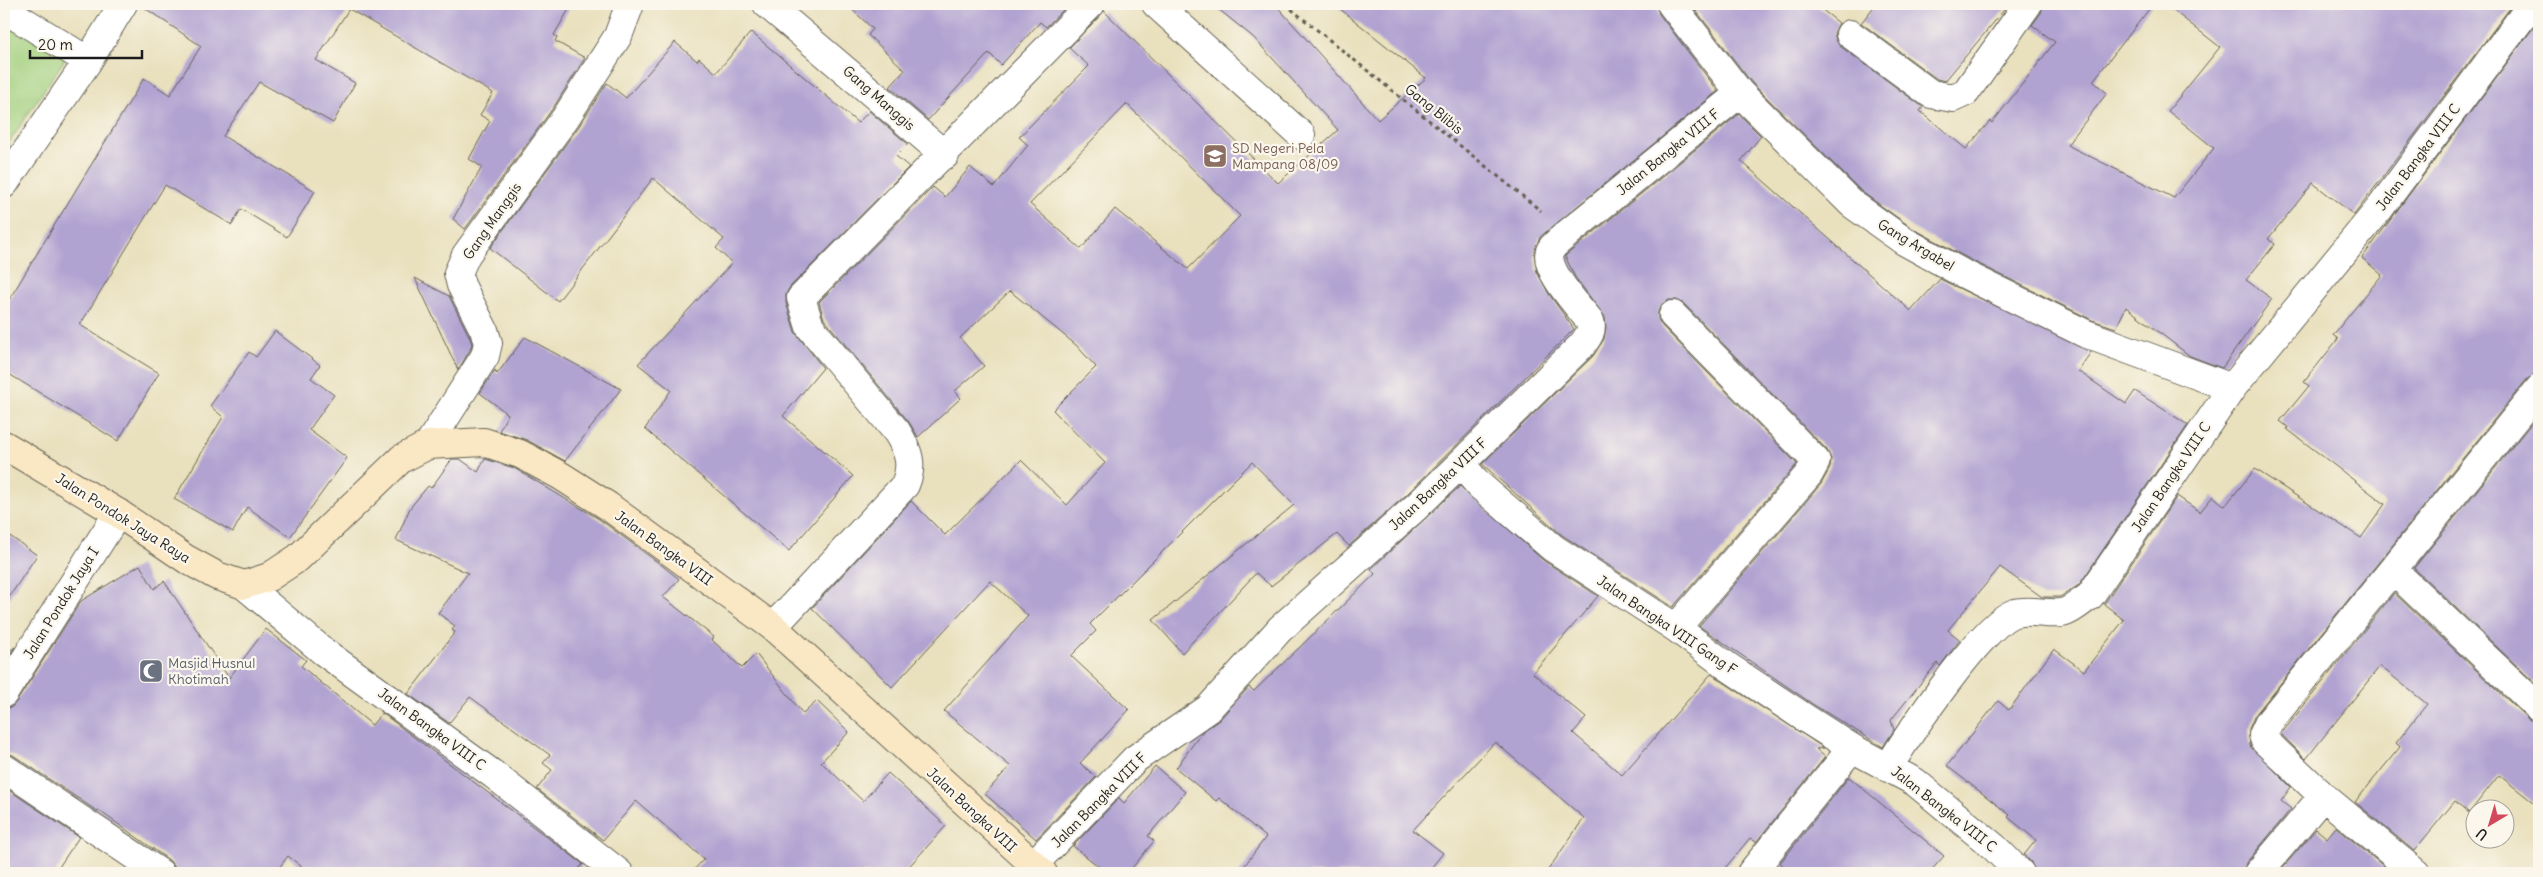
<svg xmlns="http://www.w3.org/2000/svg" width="2543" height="877" font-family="Delius,sans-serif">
<rect width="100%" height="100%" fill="#fbf7ec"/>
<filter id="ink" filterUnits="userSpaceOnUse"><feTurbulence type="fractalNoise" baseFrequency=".02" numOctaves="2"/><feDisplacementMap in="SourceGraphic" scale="10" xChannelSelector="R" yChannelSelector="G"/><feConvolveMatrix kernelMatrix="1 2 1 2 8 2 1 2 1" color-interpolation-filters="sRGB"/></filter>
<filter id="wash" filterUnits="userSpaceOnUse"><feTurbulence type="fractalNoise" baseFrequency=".0096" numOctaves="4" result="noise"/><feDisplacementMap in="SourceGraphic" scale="20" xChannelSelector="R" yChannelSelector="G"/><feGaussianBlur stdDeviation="1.12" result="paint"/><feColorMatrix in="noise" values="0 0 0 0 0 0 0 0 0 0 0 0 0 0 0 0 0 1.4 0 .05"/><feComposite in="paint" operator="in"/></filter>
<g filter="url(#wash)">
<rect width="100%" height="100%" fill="#e9e0bd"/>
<!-- green -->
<path fill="#a1cf7d" stroke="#5e764c" d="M4,17L67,56L4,150Z"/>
<g id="blocks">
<!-- building -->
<path fill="#b1a3d1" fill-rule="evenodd" d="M139,4H572L554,35L557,37L555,41L585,58L553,108L465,229L453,219L482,167L469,159L490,121L480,115L493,93L349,9L316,60L355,83L333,123L259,82L223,136L315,191L287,237L241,209L232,225L165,185L80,325L159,373L118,441L4,371V308L144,78L170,95L201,46Z
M846,4H1069L1046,27L1040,22L1001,65L989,53L928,120L890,87L905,70L868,35L873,29Z
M1212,4H1275L1378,120L1426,78L1334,4H1656L1659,14L1718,91L1540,237L1534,253L1537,272L1549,294L1574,329L1406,495L1349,546L1337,534L1271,586L1256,573L1182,653L1153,620L1294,505L1252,462L1090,624L1096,631L1071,656L1129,710L1080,763L1096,777L1036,839L985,794L1010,766L944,711L1028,616L990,581L892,687L812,608L911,501L945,535L1021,460L1067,505L1105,463L1053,410L1096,367L1076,345L1010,291L960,338L984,366L955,391L961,398L918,437L909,422L824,319L819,302L933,187L945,197L970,167L994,187L1028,145L1019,137L1089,66L1069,48L1104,11L1278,183L1338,130L1253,37ZM1127,104L1240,216L1188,269L1115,209L1081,249L1030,204Z
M1691,4H1815L1839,23L1834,33L1836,40L1840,46L1923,107L1920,111L1966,149L1990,121L1992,123L2055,42L2032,25L2041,13L2043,4H2153L2093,81L2107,93L2067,145L2174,198L2214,148L2168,111L2220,47L2165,4H2513L2354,215L2313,183L2268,239L2275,244L2246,280L2272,299L2222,368L2190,356L2126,307L2116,328L2092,320L1969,259L1912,228L1862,192L1752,83Z
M1876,4H2009L1945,81L1937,79L1861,23Z
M2539,20V374L2527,379L2255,715L2249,729L2250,746L2291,787L2281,801L2291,809L2246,863L2243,873H2035L2031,862L2024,855L2036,840L2008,817L2010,815L1947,766L1998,701L2009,710L2054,649L2084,671L2124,620L2104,604L2177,496L2200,512L2213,496L2225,506L2255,469L2361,538L2385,504L2287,429L2288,427L2280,421L2309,386L2304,382L2338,339L2333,335L2382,275L2362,258Z
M751,32L858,123L869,111L908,144L896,156L909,167L790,287L786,294V303L795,332L823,368L783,416L853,476L789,551L645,429L671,390L638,364L732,263L716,248L724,239L653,178L558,301L490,248L579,126L607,83L626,98L675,42L697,61L699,58L716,73Z
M1739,114L1761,136L1741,161L1911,311L1940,279L2091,352L2078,371L2126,404L2135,391L2188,425L2079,585L2060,597H2042L2000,567L1948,630L1960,640L1940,666L1937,663L1891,720L1894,730L1883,747L1814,705L1699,626L1821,484L1830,468L1831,459L1827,450L1684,304L1677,300H1669L1662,304L1658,311V319L1662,326L1797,464L1673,607L1562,535L1482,464L1593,356L1604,339L1606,328L1605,317L1575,277L1565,256Z
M415,278L449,296L469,336L472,344L470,350L458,370Z
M275,331L320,365L311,378L334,395L309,430L347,458L290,537L247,507L233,532L174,499L223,417L210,406L249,352L256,357Z
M525,337L621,389L565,461L527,440L499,431L508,414L480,393L495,370L497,374Z
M2539,414V687L2414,568Z
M452,459H460L478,472L485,459L514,468L599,519L664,567L679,579L663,597L714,637L712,640L742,668L756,654L803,714L817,701L849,732L821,762L863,801L888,773L946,826L903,873H691L704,859L636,801L603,840L537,789L552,770L543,763L550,755L470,697L449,723L408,694L455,632L452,630L455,626L438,613L468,573L396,540L410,508L428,486L431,488Z
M1460,486L1543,560L1598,596L1533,673L1586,718L1573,733L1622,775L1711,674L1824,748L1816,749L1825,757L1756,842L1750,838L1721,873H1546L1584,818L1495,742L1413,830L1443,853L1427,873H1239L1266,837L1219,798L1216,801L1176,768L1202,732L1219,720L1249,687L1254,691L1301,646L1375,574L1371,569Z
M4,532L37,555L4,605Z
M140,565L154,589L164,581L229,678L266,629L306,660L301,666L372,725L382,713L583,864L575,873H310L288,856L275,873H175L174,866L169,860L98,810L97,811L13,755L4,753V709L12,707L17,701L81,601Z
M2394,593L2528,719L2539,723V807L2499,775L2469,813L2455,801L2414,851L2355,802L2400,747L2396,743L2427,704L2380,666L2306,759L2281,734Z
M15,647L4,664V655Z
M1155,766L1185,792L1148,836L1154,841L1128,873H1107L1073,846L1119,798L1124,803Z
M1849,777L1944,856L1929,873H1792L1780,863Z
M4,787L79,837L55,873H4Z
M2336,827L2392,873H2278L2316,829L2327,838Z"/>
</g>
</g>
<g filter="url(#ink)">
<use href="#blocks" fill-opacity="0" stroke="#646154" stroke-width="1"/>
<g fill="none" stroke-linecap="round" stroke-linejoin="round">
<defs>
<path id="street" d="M767,4L945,155
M1156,4L1301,135
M1671,4L1740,93L1852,204L1904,241L1962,273L2086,334L2232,388
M4,9L88,61
M1850,34L1931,94L1953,98L1966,92L2028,4
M4,184L88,61L123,4
M1673,315L1816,461L1809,474L1676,628
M428,445L485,356L488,343L484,330L461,285L458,273L466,255L566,117L618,36L630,4
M1461,464L1479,485L1553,548L1676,628L1727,666L1805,718L1852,748L1915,782L1994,847L2020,873
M2394,571L2539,708
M244,585L324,652L494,775L619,873
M773,627L905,485C914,464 908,450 897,432L810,327L801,298L1091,4
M4,693L118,513
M4,768L160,873
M1888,768C1906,738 1985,620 2015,613C2030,609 2046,615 2061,613C2070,612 2082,601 2090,596L2232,388L2380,208L2532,4
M1033,865L1135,759L1208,709L1280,629L1417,506L1582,345C1588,337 1593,331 1590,321C1579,307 1540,266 1551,249C1555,243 1563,238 1568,233L1740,93
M1751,873L1852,748
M2258,873L2323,796
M2416,873L2323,796L2265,741L2263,735L2269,722L2539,389"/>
<path id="secondary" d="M4,445L118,513L186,559L217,576L244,585L269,577L298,558L401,459L428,445L484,442L520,454L561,476L608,506L773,627L1043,873"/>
</defs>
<!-- street casing -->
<use href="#street" stroke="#646154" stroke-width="30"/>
<!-- secondary casing -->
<use href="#secondary" stroke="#646154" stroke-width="30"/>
<!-- path -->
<path stroke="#646154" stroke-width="3" stroke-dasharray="4 4" stroke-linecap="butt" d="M1285,4L1541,211"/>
<!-- street -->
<use href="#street" stroke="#fff" stroke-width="28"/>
<!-- secondary -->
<use href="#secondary" stroke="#fae7c3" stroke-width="28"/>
</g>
</g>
<!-- icons -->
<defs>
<symbol id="school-square" viewBox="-11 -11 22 22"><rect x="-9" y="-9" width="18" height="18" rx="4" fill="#8d6e63" stroke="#fbf7ec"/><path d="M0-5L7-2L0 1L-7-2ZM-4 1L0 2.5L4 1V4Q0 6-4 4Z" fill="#fff"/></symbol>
<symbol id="mosque-square" viewBox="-11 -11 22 22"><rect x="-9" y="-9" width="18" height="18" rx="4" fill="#6b7280" stroke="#fbf7ec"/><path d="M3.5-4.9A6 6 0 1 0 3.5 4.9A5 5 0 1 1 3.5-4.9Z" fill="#fff"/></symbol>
</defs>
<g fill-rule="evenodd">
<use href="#school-square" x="1201" y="142" width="28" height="28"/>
<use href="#mosque-square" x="137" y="657" width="28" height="28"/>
</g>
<g text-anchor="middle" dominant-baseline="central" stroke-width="4.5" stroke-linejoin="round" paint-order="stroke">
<!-- street labels -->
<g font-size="14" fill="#1c1c1c" stroke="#fbf7ec">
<text transform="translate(879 98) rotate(41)">Gang Manggis</text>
<text transform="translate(1434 109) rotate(39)">Gang Blibis</text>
<text transform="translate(1668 152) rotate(-39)">Jalan Bangka VIII F</text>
<text transform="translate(2418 157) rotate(-53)">Jalan Bangka VIII C</text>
<text transform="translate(492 221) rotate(-55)">Gang Manggis</text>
<text transform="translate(1916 245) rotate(31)">Gang Argabel</text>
<text transform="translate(2171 477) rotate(-56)">Jalan Bangka VIII C</text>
<text transform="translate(1438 484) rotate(-43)">Jalan Bangka VIII F</text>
<text transform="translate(123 518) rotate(32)">Jalan Pondok Jaya Raya</text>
<text transform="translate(664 548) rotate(36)">Jalan Bangka VIII</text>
<text transform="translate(61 603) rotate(-58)">Jalan Pondok Jaya I</text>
<text transform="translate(1667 625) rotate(34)">Jalan Bangka VIII Gang F</text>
<text transform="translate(432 729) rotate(36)">Jalan Bangka VIII C</text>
<text transform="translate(1099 800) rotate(-45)">Jalan Bangka VIII F</text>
<text transform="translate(1944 809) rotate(38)">Jalan Bangka VIII C</text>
<text transform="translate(972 810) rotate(43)">Jalan Bangka VIII</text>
</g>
<!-- education labels -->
<g font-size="14" fill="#785e54" stroke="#fbf7ec" text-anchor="start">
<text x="1232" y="148">SD Negeri Pela<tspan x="1232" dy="16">Mampang 08/09</tspan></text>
</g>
<!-- worship labels -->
<g font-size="14" fill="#5b616d" stroke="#fbf7ec" text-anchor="start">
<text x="168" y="663">Masjid Husnul<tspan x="168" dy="16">Khotimah</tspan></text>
</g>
</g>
<!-- margin -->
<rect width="2543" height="877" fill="none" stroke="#fbf7ec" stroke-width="20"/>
<!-- north arrow -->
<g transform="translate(2490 824) rotate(218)"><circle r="24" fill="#fbf7ec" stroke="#a29f99"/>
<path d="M0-4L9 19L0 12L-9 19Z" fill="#d1495b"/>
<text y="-8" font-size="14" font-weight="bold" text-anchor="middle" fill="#1c1c1c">U</text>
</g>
<!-- scale -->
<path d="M30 50v8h112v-8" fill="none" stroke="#1c1c1c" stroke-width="2.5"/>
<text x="38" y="50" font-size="15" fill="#1c1c1c" stroke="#fbf7ec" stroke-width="4" paint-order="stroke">20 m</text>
</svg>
